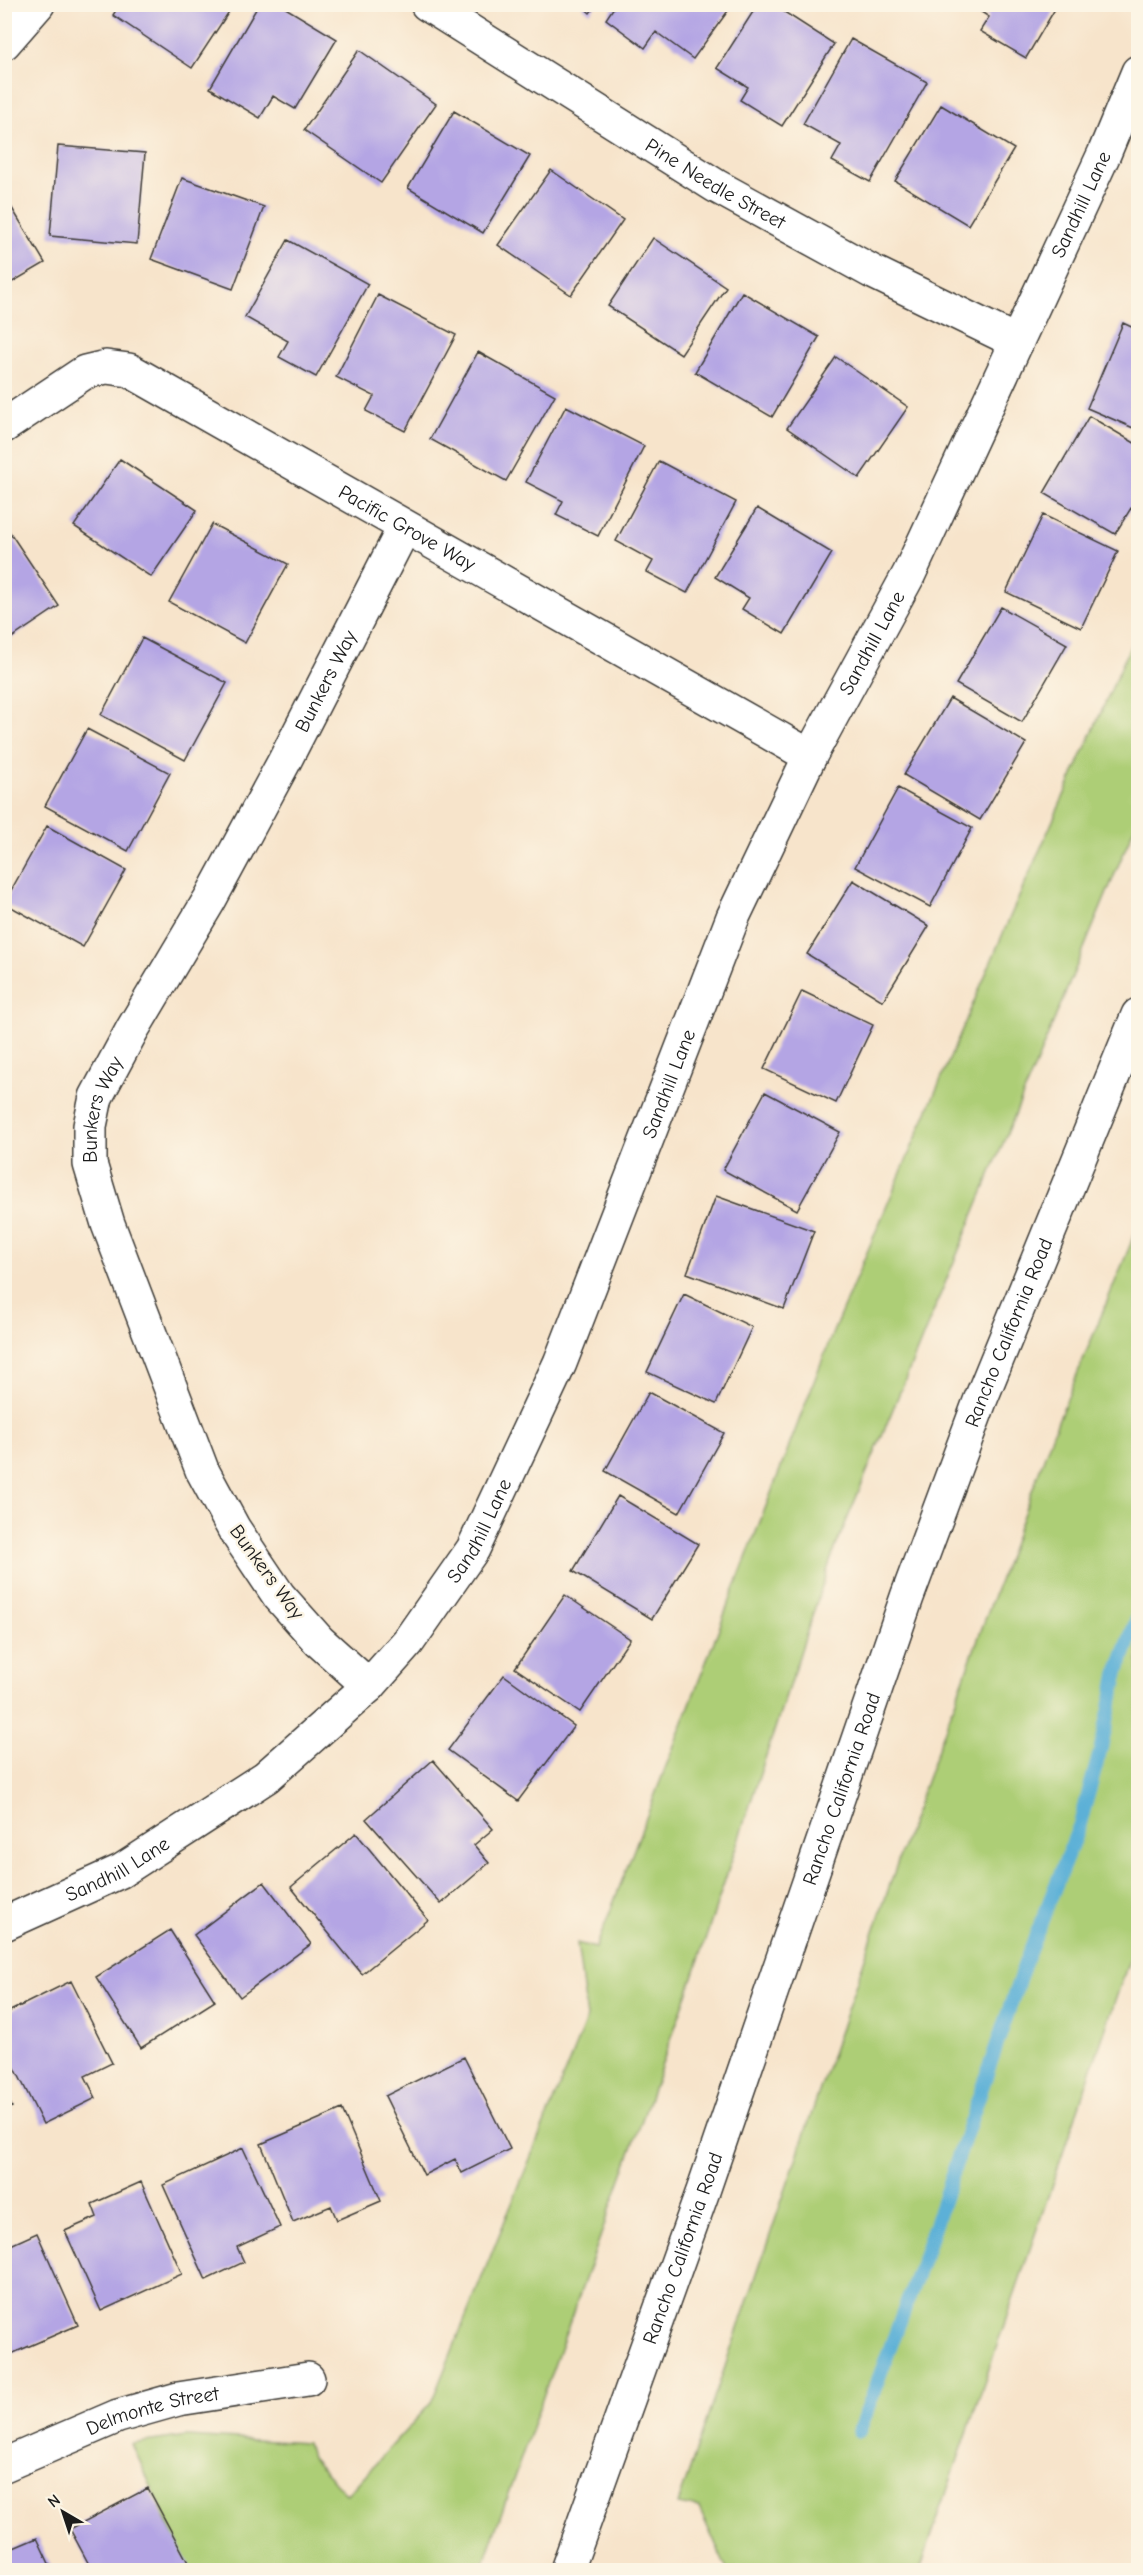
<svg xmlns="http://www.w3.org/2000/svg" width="1143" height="2575" font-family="'Comic Neue',sans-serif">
<rect width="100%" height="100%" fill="#fcf5e5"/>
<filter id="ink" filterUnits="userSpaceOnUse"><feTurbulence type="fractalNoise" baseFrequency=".0167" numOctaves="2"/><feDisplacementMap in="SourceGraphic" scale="12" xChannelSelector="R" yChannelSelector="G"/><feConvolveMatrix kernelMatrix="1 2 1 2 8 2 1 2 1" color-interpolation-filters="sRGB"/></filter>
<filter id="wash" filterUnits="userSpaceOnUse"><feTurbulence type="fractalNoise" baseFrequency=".008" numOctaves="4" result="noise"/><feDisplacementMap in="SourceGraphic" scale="24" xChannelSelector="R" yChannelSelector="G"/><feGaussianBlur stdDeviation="1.35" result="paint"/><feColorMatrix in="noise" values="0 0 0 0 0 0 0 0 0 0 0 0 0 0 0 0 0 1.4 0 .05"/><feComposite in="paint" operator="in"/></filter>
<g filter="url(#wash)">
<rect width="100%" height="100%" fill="#f7e4cb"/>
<!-- green -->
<path fill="#adce76" stroke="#647549" stroke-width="1.5" d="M1138,629V818L832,1556L691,1983L481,2570H189L132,2444L186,2436L307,2443L311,2457L347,2495L431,2403L587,2018L577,1943L596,1948L833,1332L1010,917Z
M1138,1226V1934L920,2570H727L699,2508L678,2504L912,1820L1053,1433Z"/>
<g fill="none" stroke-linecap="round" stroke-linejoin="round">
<!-- stream -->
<path stroke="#5bb0d7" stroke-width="14" d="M859,2431L921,2265L1025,1963L1080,1824L1101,1748L1118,1671L1138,1616"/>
</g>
<g id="blocks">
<!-- building -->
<path fill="#b4a5e4" d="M120,4H234L192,68L113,15Z
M259,4H279L337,39L295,109L273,96L260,118L210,88Z
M580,4H597L590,13Z
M616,4H733L693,59L656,32L645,48L606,19Z
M758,4H772L834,44L782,126L740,100L748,87L717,68Z
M969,4H1058L1026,58L980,31L989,17Z
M851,39L927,82L870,182L832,161L841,145L803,124Z
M359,50L436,104L381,183L304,130Z
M941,105L1014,149L968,225L895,181Z
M454,111L530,156L483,233L408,188Z
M58,146L145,153L137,244L50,236Z
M551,170L623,220L571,295L498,245Z
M182,178L264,207L233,289L151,259Z
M4,195L45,263L4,287Z
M653,238L726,287L681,354L608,306Z
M288,240L368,284L316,377L279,357L288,341L245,317Z
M742,292L819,337L772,417L695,372Z
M378,295L456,335L405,431L366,411L374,396L336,377Z
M1123,323L1138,330V430L1087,408Z
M478,352L555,395L506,481L430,439Z
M836,357L908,407L859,478L787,428Z
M566,406L644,446L598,536L556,515L563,501L526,482Z
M1089,416L1138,445V513L1131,508L1115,534L1044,493Z
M120,459L197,510L151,577L74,526Z
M659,461L736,502L687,593L647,572L653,561L616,541Z
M757,508L832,553L784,634L742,609L749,598L715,577Z
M1043,515L1118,551L1081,628L1006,592Z
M212,524L288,564L245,643L169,602Z
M9,531L59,606L4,643V535Z
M1001,607L1067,644L1022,722L956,684Z
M142,638L227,683L185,760L101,715Z
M950,698L1026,743L980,820L904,775Z
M87,729L170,773L128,851L45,806Z
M898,788L972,828L930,907L855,867Z
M47,826L126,870L83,947L4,903Z
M853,880L929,926L883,1001L807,954Z
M802,991L873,1025L836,1103L764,1069Z
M765,1092L840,1132L797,1210L723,1170Z
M716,1196L814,1231L784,1309L687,1273Z
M684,1294L752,1327L716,1404L647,1372Z
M649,1392L724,1433L679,1513L605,1471Z
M618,1496L698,1544L652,1619L573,1571Z
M565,1595L630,1639L580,1712L515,1668Z
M504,1675L574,1726L518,1801L448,1750Z
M433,1760L493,1829L474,1845L489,1863L441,1904L366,1819Z
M356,1833L428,1920L362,1974L291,1887Z
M264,1882L311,1944L240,1997L194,1935Z
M170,1930L215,2001L141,2048L96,1977Z
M71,1981L112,2063L85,2076L96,2098L43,2124L4,2046V2014Z
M464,2057L510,2149L462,2173L455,2159L424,2175L385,2096Z
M4,2089L12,2107L4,2110Z
M342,2109L381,2201L337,2220L331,2206L293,2222L261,2144Z
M243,2148L280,2227L237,2247L244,2262L206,2280L163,2185Z
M141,2182L182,2274L101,2311L65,2231L97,2217L92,2204Z
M37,2233L78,2325L4,2357V2248Z
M148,2488L192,2570H92L70,2529Z
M37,2538L52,2570H4V2552Z"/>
</g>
</g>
<g filter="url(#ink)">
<use href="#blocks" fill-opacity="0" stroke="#3d3a36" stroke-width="1.5"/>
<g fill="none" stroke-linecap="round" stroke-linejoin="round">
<defs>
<g id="minor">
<path id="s1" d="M427,4L716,186L871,271L1017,342"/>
<path d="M4,43L38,4"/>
<path id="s2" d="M4,426L85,372L106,367L129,370L810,756"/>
<path id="s3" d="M369,1686L319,1641L279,1596L234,1529L202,1470L108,1224L90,1164V1126L96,1097L132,1030L210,899L284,762L404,528"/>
<path id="s4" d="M4,1924L121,1871L266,1777L369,1686L408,1642L473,1549L560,1363L733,917L810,756L909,574L1104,154L1138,72"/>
<path id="s5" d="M4,2465L118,2416L178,2399L308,2379"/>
</g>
<g id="major">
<path id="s6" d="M567,2570L703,2191L907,1597L980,1401L1138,1015"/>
</g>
</defs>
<!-- minor casing -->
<use href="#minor" stroke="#3d3a36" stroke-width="36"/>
<!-- major casing -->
<use href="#major" stroke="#3d3a36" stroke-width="36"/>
<!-- minor -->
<use href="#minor" stroke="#fff" stroke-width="33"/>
<!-- major -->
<use href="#major" stroke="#fff" stroke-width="33"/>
</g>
</g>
<g text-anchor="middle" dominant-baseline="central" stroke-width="5" stroke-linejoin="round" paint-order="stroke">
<!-- street labels -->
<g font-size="20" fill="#1c1c1c" stroke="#fcf5e5">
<text stroke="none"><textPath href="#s1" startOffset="340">Pine Needle Street</textPath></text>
<text stroke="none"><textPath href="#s4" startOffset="2088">Sandhill Lane</textPath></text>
<text stroke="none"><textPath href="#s2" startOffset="462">Pacific Grove Way</textPath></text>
<text stroke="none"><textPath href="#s4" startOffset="1602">Sandhill Lane</textPath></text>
<text stroke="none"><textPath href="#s3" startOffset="1144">Bunkers Way</textPath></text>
<text stroke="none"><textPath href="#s4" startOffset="1116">Sandhill Lane</textPath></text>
<text stroke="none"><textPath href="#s3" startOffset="658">Bunkers Way</textPath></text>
<text stroke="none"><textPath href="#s6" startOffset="1314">Rancho California Road</textPath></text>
<text stroke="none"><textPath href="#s4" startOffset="630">Sandhill Lane</textPath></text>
<text transform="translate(267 1572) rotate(54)">Bunkers Way</text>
<text stroke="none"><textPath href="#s6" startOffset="828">Rancho California Road</textPath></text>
<text stroke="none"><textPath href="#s4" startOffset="126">Sandhill Lane</textPath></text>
<text stroke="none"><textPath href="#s6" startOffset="342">Rancho California Road</textPath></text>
<text stroke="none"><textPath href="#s5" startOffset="159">Delmonte Street</textPath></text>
</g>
</g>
<!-- margin -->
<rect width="1143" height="2575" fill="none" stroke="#fcf5e5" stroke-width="24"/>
<!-- north arrow -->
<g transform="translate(63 2512) rotate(321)" stroke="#fcf5e5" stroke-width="4.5" paint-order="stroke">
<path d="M0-4.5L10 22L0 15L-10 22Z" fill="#1c1c1c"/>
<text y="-9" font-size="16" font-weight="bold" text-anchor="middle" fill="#1c1c1c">N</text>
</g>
</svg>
